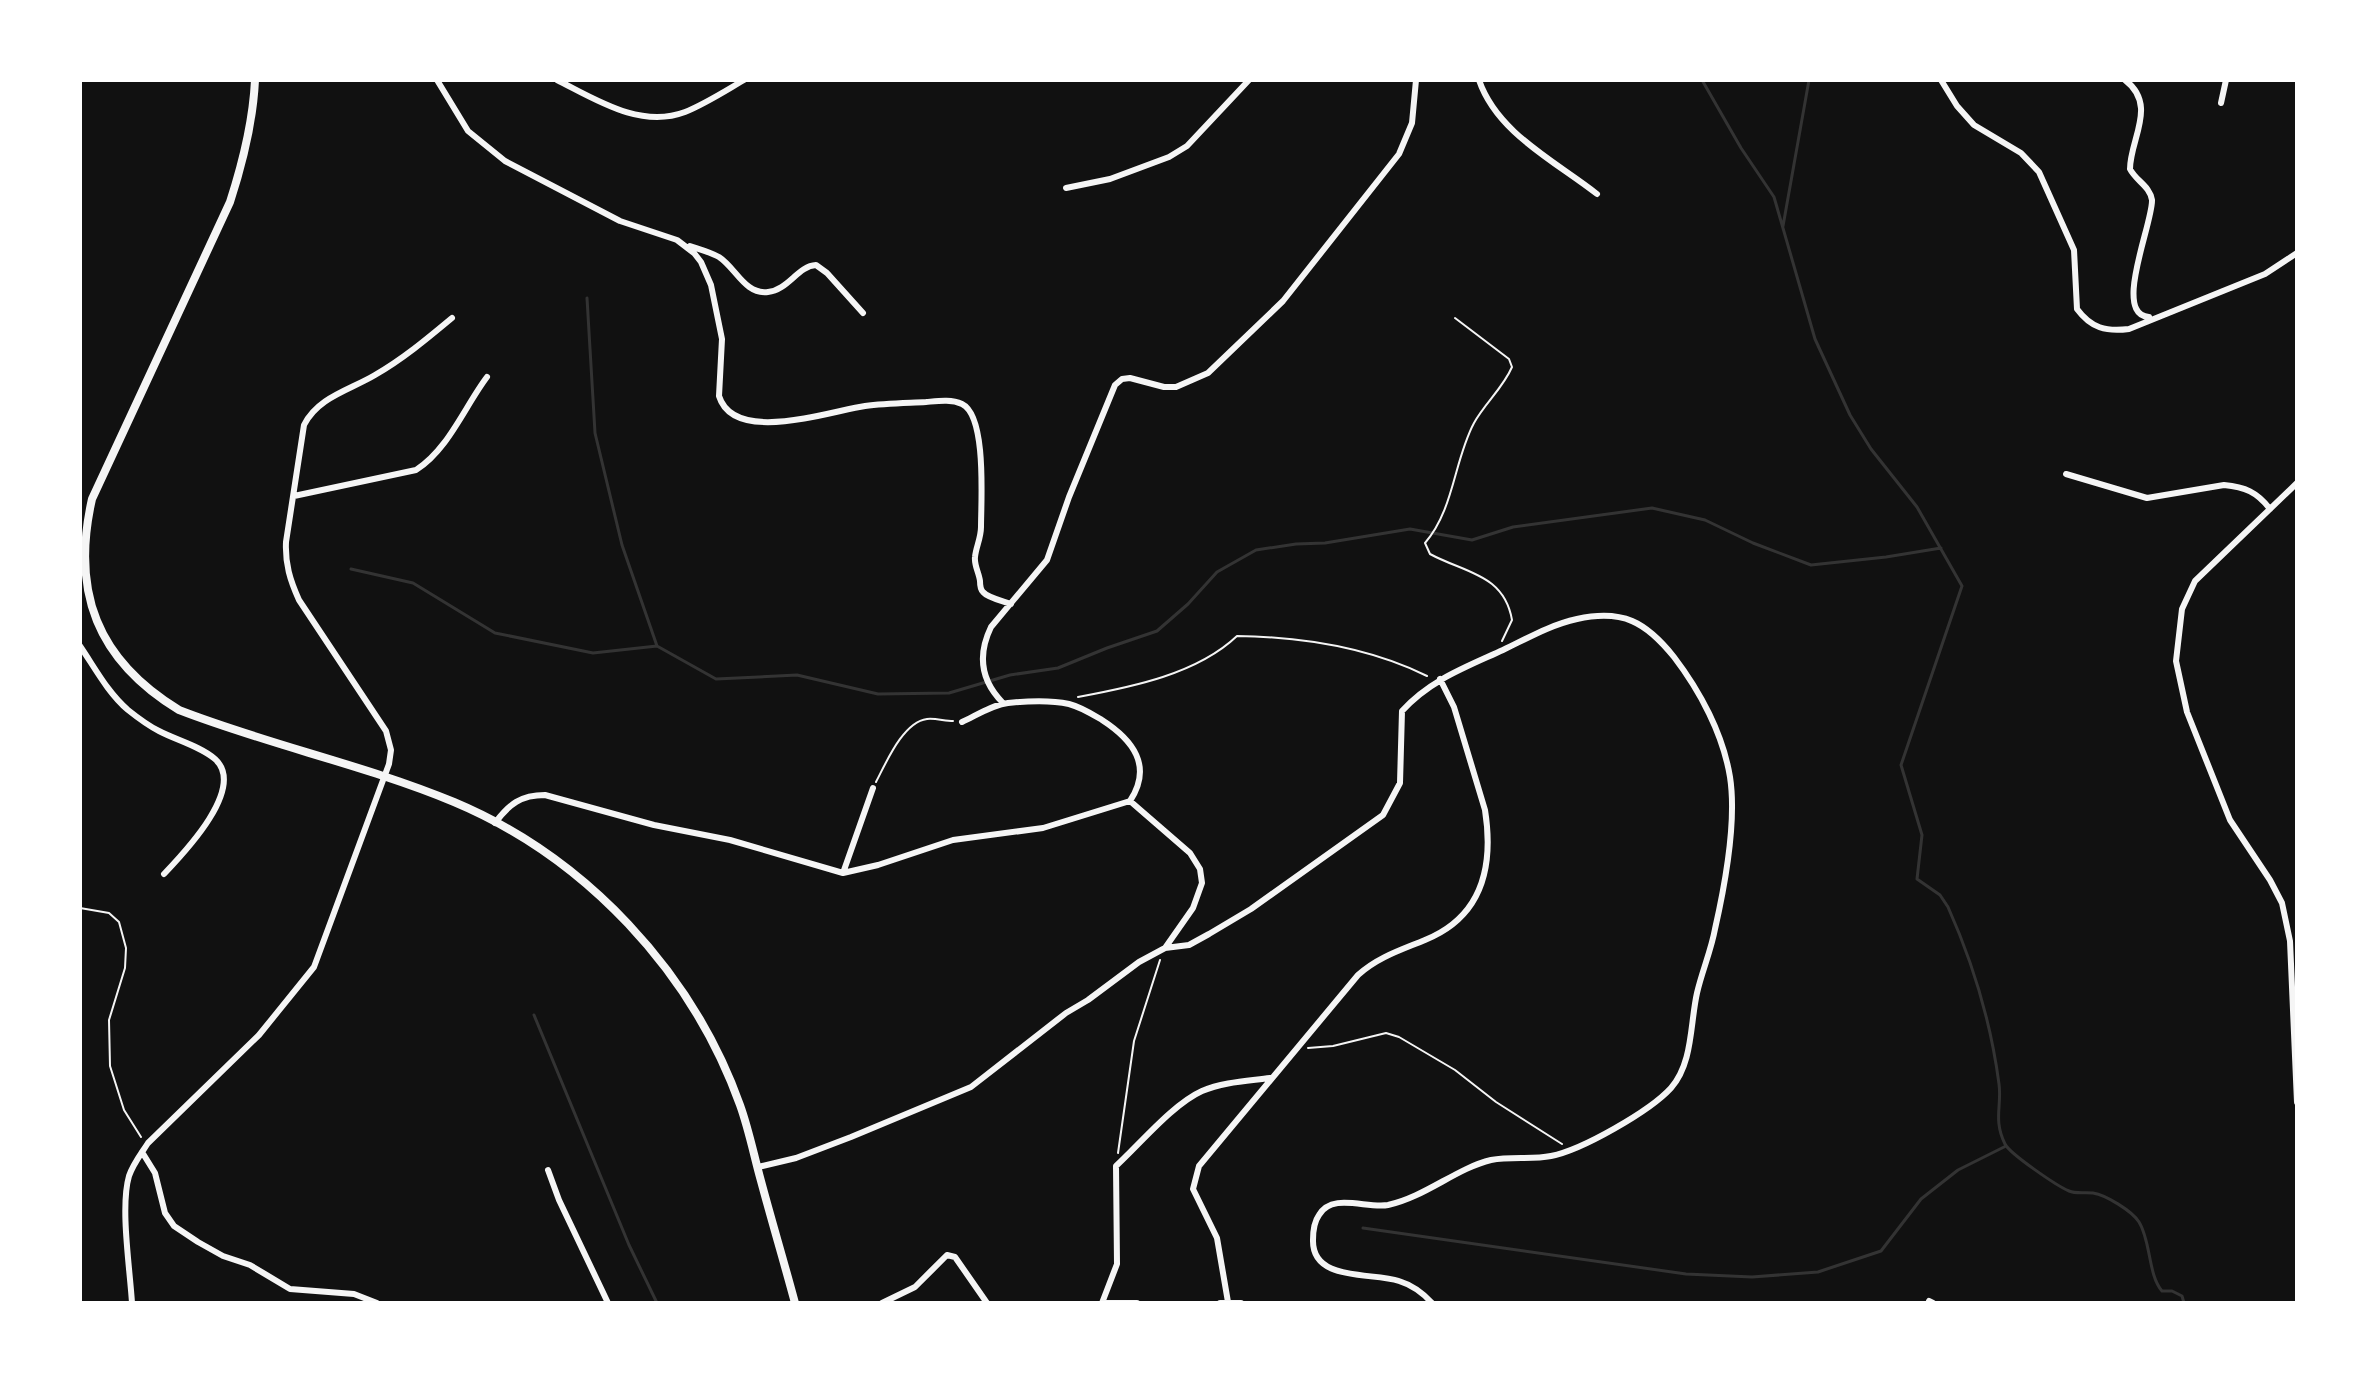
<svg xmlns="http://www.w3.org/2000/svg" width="2377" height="1383" font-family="Spectral,serif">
<rect width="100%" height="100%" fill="#111"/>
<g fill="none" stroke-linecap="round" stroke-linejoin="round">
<!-- stream -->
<path stroke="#333" stroke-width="3" d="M1702,80L1741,148L1774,197L1815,339L1850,415L1871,449L1917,507L1962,586L1901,765L1922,835L1917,879L1940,895L1948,907C1973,963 1991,1023 1999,1084C2002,1105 1993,1120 2005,1144C2010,1154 2057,1186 2069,1191C2076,1194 2085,1192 2093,1193C2106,1195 2132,1211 2139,1222C2151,1241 2148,1275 2162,1291H2172L2182,1296L2184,1303
M1783,226L1809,80
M587,298L595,433L622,545L657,646L716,679L797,675L878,694L949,693L1010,675L1058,668L1107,648L1157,631L1188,604L1217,572L1256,550L1296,544L1325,543L1410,529L1472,540L1513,527L1652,508L1705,520L1753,543L1811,565L1886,557L1941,548
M351,569L413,583L495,633L593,653L657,646
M534,1015L629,1245L657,1303
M1363,1228L1686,1274L1752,1277L1818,1272L1881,1251L1921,1199L1958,1170L2006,1146"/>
<!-- path -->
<path stroke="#f5f5f5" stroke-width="2" d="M1455,318L1509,359L1512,367C1503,388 1485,403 1474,423C1454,460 1454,510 1425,543L1430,554C1465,573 1504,574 1512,620L1502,641
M1078,697C1132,687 1197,674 1237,636C1301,637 1370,648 1427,676
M876,782C886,763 903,722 927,719C935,718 945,721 953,721
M80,908L109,913L119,922L126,948L125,968L109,1020L110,1066L124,1110L141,1137
M1308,1048L1333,1046L1386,1033L1399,1037L1455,1070L1496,1102L1562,1144
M1118,1153L1134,1041L1160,960"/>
<!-- minor -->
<path stroke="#f5f5f5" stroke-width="6" d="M437,80L468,131L505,161L620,221L677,240L694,253L701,262L711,285L722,339L719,396C734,445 830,411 865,406C885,403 906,403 926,402C938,401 951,399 962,404C987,416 981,502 981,527C981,538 976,547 975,557C974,565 979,573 980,581C980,585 980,589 983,592C988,598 1003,601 1011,604
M557,80C595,99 640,129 685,112C705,104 725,91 744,80
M1479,80C1497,133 1555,161 1597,194
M1941,80L1957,106L1974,125L2021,153L2039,172L2074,250L2077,309C2091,328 2106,332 2129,329L2265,274L2297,253
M2125,80C2158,105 2130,139 2130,169C2136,181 2150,186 2152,200C2153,223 2112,315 2149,317
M2221,103L2226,80
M1066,188L1110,179L1169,157L1187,146L1249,80
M690,246C699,249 710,252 719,257C736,268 745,295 768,292C788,290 798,266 816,265L827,273L863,313
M2066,474L2147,498L2224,485C2245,487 2257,492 2270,509
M2297,483L2195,581L2182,609L2176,661L2187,712L2230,820L2270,880L2282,903L2290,941L2297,1102
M294,496L416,470C448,450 465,406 487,377
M80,646C95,668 108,693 128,710C138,718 149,726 159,731C176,740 200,746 215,759C247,788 183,854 164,874
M1003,703C981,681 977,656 991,627L1047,560L1069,497L1115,385L1122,379L1130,378L1164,387H1176L1208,373L1283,301L1399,154L1412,123L1416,80
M495,823C509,804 521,795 545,795L654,825L730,840L843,873L878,865L953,840L1043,828L1130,801C1153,766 1133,740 1102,720C1092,714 1081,707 1069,704C1051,700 1027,701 1008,703C992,705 977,715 962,722
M843,873L873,788
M1165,948L1189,945L1209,934L1251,909L1383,815L1400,783L1402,711C1430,680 1466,667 1503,650C1528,638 1550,625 1577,619C1623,609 1646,622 1674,657C1700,691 1723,734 1730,777C1737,822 1725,885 1715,929C1711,951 1702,971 1697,993C1690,1024 1693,1063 1671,1088C1650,1111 1582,1150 1551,1156C1531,1160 1511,1156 1491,1160C1457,1168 1425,1197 1388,1205C1367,1209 1332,1192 1319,1215C1314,1222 1313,1232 1313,1240C1312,1282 1372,1272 1399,1281C1412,1285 1423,1293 1432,1303
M142,1152L155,1173L165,1213L174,1226L198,1242L223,1256L250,1265L290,1289L354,1294L377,1303
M758,1167L796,1158L851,1137L971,1087L1066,1013L1088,1000L1139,962L1165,948L1193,908L1202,883L1200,869L1190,853L1130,801
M548,1170L559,1200L608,1303
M1929,1301L1933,1303
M1228,1302L1217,1238L1193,1189L1199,1166L1358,975C1378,957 1401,950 1425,940C1482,917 1494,867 1485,810L1454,707L1440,679
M132,1303C130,1269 120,1207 129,1176C133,1164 141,1154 148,1143L259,1035L314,967L389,764L391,750L386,731L299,600C290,580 285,564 286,542L304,425C318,397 350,390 375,375C403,359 428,338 452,318
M882,1303L915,1287L947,1255L955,1257L987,1303
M1102,1303L1117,1264L1116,1166C1140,1144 1173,1104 1202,1091C1223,1082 1248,1081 1270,1078
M1105,1303H1137
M1220,1303H1241"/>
<!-- tertiary -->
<path stroke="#f5f5f5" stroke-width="8" d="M255,80C253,123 243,162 230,202L92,499C71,592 97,660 179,710C269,745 365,765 454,802C585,857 692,971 740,1105C749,1130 754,1156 761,1181C772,1222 784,1262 795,1303"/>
</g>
<!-- border -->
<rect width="2377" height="1383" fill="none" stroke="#ffffff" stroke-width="164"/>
</svg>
